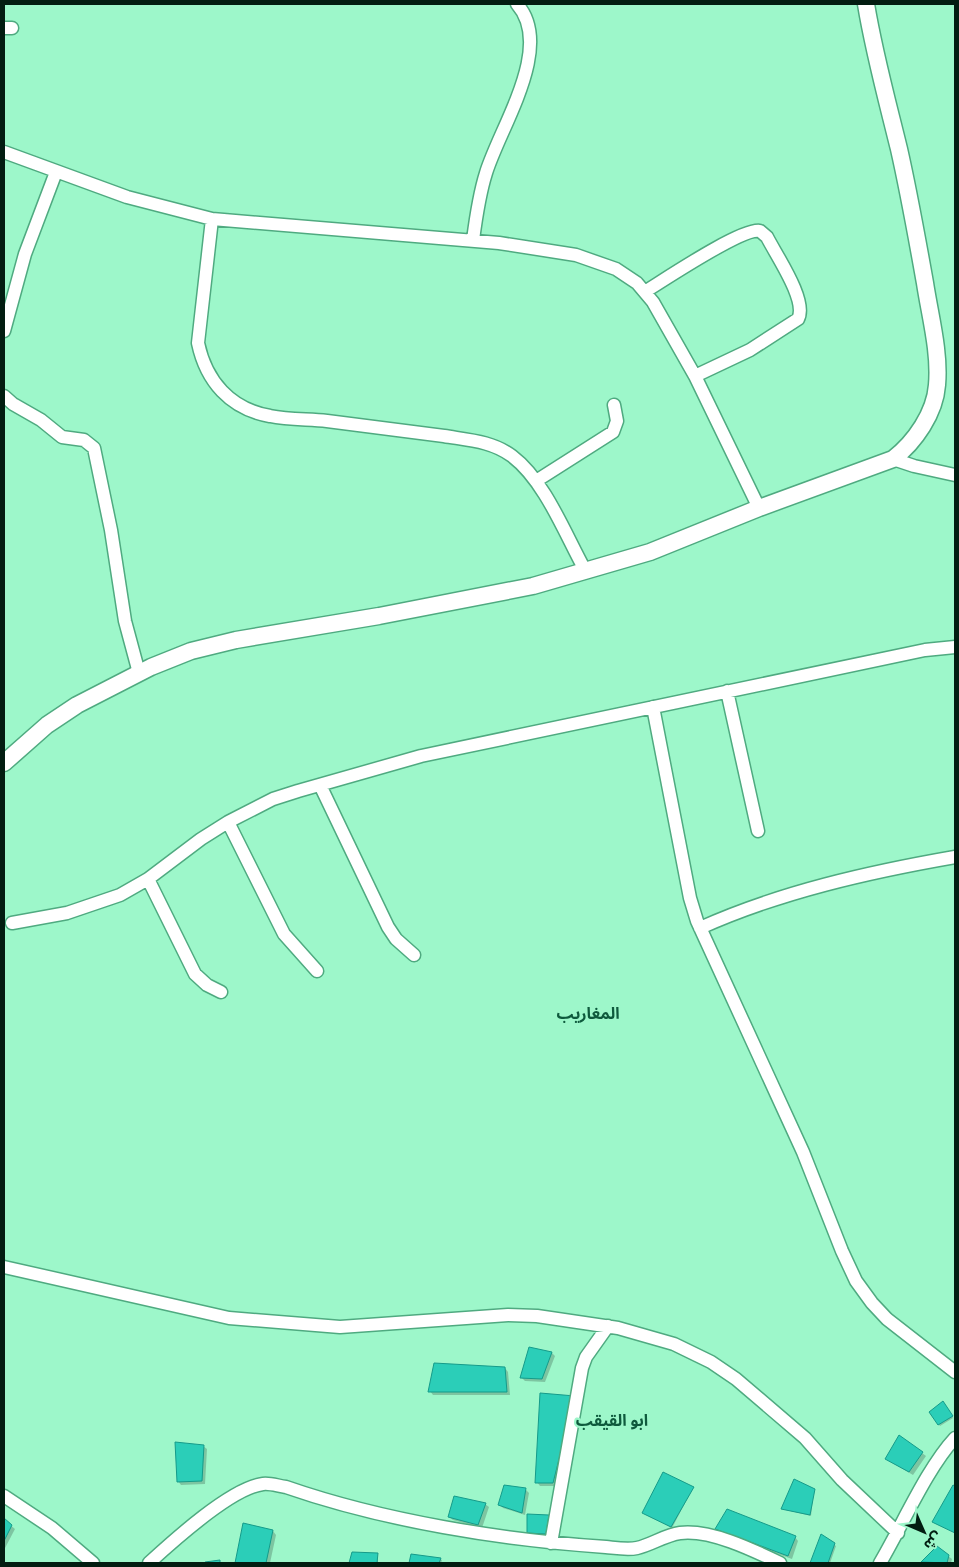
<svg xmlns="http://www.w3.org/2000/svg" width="959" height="1567" font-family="'IBM Plex Sans','Noto Sans Arabic',sans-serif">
<rect width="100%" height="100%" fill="#9df7ca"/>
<!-- shadow -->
<path fill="#0003" d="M530,1349L552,1353L555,1356L545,1382L525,1381L522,1378Z
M505,1368L508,1372L510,1395H433L430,1391Z
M574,1398L556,1486H540L537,1482Z
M944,1404L953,1418L940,1426L930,1412Z
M203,1446L207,1449L205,1484L181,1485L178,1481Z
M922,1453L926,1456L913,1475L886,1459Z
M693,1488L672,1528L645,1514Z
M525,1489L529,1493L525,1515L503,1508L499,1504Z
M814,1490L811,1516L782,1509Z
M485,1504L489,1507L482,1528L453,1520L449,1517Z
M549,1516L552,1520L549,1537L532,1536L528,1533Z
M4,1520L15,1529L4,1550Z
M244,1525L273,1531L276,1535L270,1563H237Z
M716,1529L795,1537L798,1541L792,1559L720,1533Z
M822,1536L836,1546L830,1563H811Z
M353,1554H378V1563H350Z
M412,1555L440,1559L442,1560L441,1563H410Z
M948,1556L952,1559L951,1563L923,1562Z"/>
<!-- building -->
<path fill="#2bceb8" stroke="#159b8a" d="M529,1347L552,1352L542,1379L520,1378Z
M434,1363L505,1367L507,1392H428Z
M540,1393L575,1396L553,1483H535Z
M943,1401L953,1416L938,1425L929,1412Z
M899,1435L923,1452L909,1472L885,1459Z
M175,1442L204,1445L202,1481L177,1482Z
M663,1472L694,1487L671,1527L642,1513Z
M794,1479L815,1489L810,1515L781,1509Z
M504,1485L526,1488L522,1513L498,1505Z
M953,1485L955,1486V1533L932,1522Z
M454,1496L486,1503L478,1525L448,1517Z
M727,1509L796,1536L788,1556L715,1529Z
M527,1514L549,1515L546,1534L527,1533Z
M4,1518L12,1525L4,1541Z
M243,1523L273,1530L266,1563H235Z
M821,1534L835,1543L828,1563H810Z
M937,1546L949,1555L947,1563L921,1562Z
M352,1552L378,1553L377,1563H349Z
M411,1554L441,1558L439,1563H409Z
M220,1560V1563H205V1562Z"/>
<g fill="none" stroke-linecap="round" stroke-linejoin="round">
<defs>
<path id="minor" d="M4,28H12
M4,152L127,197L212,219L499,243L576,255L616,269L637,283L653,302L695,376L759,508
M212,219L198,343C206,381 230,409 270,416C289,420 308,419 327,421C366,426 405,431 444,436C468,440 492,441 512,456C545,481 565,534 585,570
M473,240C476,217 479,195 486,173C500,127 555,47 517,4
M646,291C664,280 743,227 760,231L767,237C776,255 808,301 798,319L750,350L695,376
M4,331L25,254L56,172
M4,396L13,404L41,420L62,437L84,440L94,448L111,530L125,621L139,673
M893,459L914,466L955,475
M536,481L613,432L617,421L614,405
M727,691L758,831
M653,707L690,898L697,921L803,1152L842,1251L856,1281L872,1303L887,1319L955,1372
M320,785L388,927L396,939L414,955
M228,822L284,934L317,971
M148,879L195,974L207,985L221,992
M12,923L67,913L120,895L148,879L201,839L228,822L273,799L298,791L421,756L925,650L955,647
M700,928C780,892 869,872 955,857
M4,1267L229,1318L340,1327L508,1315L537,1316L618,1328L674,1344L711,1362L736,1379L805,1438L842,1480L898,1533
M4,1496L52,1528L93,1563
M551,1543L582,1368L586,1357L608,1326
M149,1563C173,1541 231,1488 263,1484C270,1483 278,1486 286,1487C384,1521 502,1540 606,1547C616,1548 627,1550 637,1548C651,1545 665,1535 680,1533C710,1529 753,1550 780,1563
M880,1563C902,1526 927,1468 955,1438"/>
<path id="tertiary" d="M4,763L47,725L77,705L151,667L191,651L236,640L379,616L533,586L650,552L759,508L893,459C915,442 935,413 937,385C940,352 930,316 925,283C917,238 909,193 899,149C887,100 874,53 866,4"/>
</defs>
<!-- minor casing -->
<use href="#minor" stroke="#4faa80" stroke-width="15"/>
<!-- tertiary casing -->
<use href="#tertiary" stroke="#4faa80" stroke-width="19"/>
<!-- minor -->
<use href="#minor" stroke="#fff" stroke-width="12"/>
<!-- tertiary -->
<use href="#tertiary" stroke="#fff" stroke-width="16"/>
</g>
<g text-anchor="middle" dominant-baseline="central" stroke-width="4.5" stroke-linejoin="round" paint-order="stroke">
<!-- neighbourhood labels -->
<g font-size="16" font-weight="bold" fill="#0e5a3d" stroke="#9df7ca">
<text x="588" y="1013">المغاريب</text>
<text x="612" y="1420">ابو القيقب</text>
</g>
</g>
<!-- border -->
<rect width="959" height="1567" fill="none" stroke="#021d11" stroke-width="10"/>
<!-- north arrow -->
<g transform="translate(924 1532) rotate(135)" stroke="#9df7ca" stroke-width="4" paint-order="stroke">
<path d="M0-4L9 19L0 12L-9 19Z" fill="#021d11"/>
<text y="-8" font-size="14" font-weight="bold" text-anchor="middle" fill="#021d11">ش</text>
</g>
</svg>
